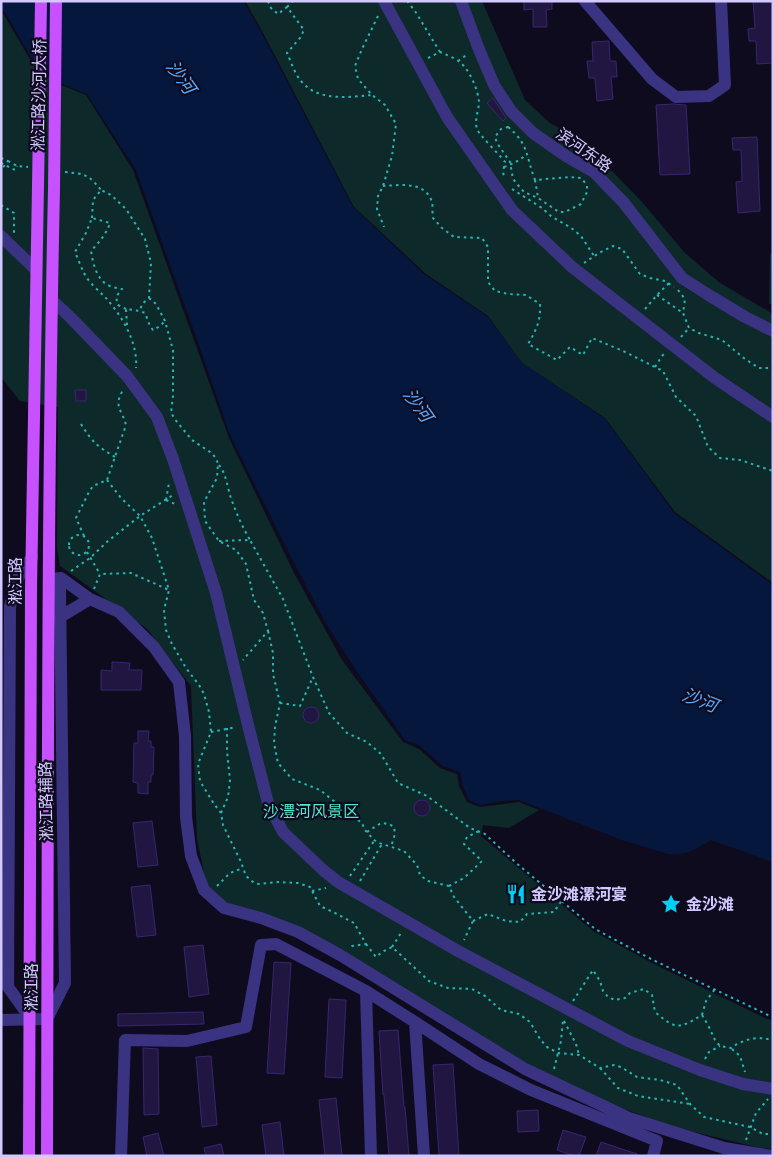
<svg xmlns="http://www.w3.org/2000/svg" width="774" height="1157" font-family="'DejaVu Sans','Noto Sans SC',sans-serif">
<rect width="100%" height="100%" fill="#0f0b1f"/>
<!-- green -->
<path fill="#0e2929" d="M245,1H482L525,100L550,123L583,141L642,202L685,253L720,283L773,314V583L675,512L605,418L522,363L488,316L426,274L354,207L261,29Z
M1,12L3,13L32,63L61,85L86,95L133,170L229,438L294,573L342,660L403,742L419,749L440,768L457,774L459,786L467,802L480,807L519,802L539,810L509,828L483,825L481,836L593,931L652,963L767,1019L773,1020V1149L761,1148L669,1126L586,1094L531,1067L315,937L227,904L213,892L206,882L197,839L191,686L147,629L60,566L57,548L58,407L20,401L1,377Z
M770,253H773V304H769Z"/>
<!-- water -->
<path fill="#06173d" d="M1,1H243L260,30L353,207L425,275L488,317L522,363L605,419L674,513L773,585V862L711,840C696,849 686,856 668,854L622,840L519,800L500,801L480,805L469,800L463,786L460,772L443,766L419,745L405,740L356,670L327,625L293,561L230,435L200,348L136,170L87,94L62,84L32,59L5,12L1,10Z"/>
<!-- building -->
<path fill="#211641" stroke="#38266f" d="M524,1H552V9L546,10L547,27H533V9L524,10Z
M753,1H773V63L757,64L756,41H749L748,29L755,28Z
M609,41L610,61H616L617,77H611L613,99L597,101L595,78H589L587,61H593L592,42Z
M493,98L506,118L503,121L487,103Z
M673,104L686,105L690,174L660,175L656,105Z
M757,137L760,211L738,213L736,182L742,181L741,150H733L732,138Z
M75,390H86V401H76Z
M112,662L130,663L129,670H142L141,690H101V670L112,671Z
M303 715a8 8 0 1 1 16 0a8 8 0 1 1-16 0Z
M138,731H149L148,741H151V747H154L153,775H151V782H148V794L138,793V783L133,782L134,743H138Z
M414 808a8 8 0 1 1 16 0a8 8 0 1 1-16 0Z
M152,821L158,865L138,867L133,823Z
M150,885L156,935L137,937L131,887Z
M203,945L209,994L189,997L184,947Z
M274,962L291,963L284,1074L267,1073Z
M329,999L346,1000L342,1078L325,1077Z
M203,1012L204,1024L118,1026V1014Z
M398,1030L404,1107H405L409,1156H389L384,1095H383L379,1031Z
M143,1048L158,1049L159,1114L144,1115Z
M211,1056L217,1125L202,1127L196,1057Z
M453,1064L459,1156H439L433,1065Z
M336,1098L342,1156H325L319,1100Z
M538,1110L539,1131L518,1132L517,1111Z
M280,1122L284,1156H266L262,1125Z
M563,1130L586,1137L579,1156H574L557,1150Z
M158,1133L164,1156H147L143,1137Z
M601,1142L637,1154V1156H596Z
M221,1144L224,1156H206L204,1148Z"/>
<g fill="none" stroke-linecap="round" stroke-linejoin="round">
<!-- path -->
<path stroke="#25b7b6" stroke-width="2" stroke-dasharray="2.5 4" stroke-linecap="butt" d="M268,1L271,8L278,14L287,7L304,30L300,38L287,53C291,62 295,74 301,81C318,102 349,97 372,95
M407,1L415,11L440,52
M287,7L293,1
M378,16L362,49L355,66L358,79L372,95L385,105L396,124L392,156L383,186L378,196L377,209L384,227
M428,58L440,52C447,55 455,58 461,63C470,71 478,90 479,102C479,110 474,120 477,129C479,135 499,154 505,162L503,172L504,177
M458,61L468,54
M508,127C529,144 526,157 535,180L570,177L581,178L587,185V192L581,204L565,212H559L538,198L524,192L517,184L513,179L510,162L497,143L495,137L501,129Z
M1,158L8,161L1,170
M8,161L17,166L28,167
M1,163L15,170L17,166
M504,167C513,164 520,160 527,154
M65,172C85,174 88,174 101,190
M535,180L538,197
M383,186C401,185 425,181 432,202C433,207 432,213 433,218L442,228L454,237L482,238L488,247V282L495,291L508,294L526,295L540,304C541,320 536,331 528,344L557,360L570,347L583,355L592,338L623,351L663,371L676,397L696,416L708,447L720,458L740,460L773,471
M512,189L542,208L552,217L570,227L581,236L594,256
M1,205L14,213V233
M92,218L93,200L101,190L111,195L126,209L145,239L151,263L149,298L142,304L140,311
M584,263L599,253L613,246L622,249L640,274L650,278L665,281L674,287
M678,290L685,299L683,313L689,328L699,333L722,340L745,359L759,368H773
M657,295L683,313
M149,298L156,304L165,321L173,350V396L171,413L177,422L192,440L213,454L218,463L217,478L204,502L205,521L219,541L236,550L246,564L254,600L263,613L268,631L243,660
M126,309L118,305L116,297L122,289C118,288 114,288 110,286C97,281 93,264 91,251C99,242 106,235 110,223L92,218L86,233L75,252C78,259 81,267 84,273C89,283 98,290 105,297C122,316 138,342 136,368
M645,309L657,295L669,283
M127,325L126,309L140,311L145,313L150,326L153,330L160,326L165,321
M681,337L689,328
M655,367L662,356L665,353
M81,424C92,442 97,446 115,457
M219,465C227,475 227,488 232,501C237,515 243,528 250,540
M107,480L121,498L140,516L152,538L169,590L164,610L166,630L172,644L186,668L199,685L204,694L209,712L211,732L198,764L200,781L214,804L221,813L223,825L241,862L246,876L254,883L259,884L278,882L298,883L310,887L320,906L333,912L354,923L366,944L352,946L349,948
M166,500L169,483
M166,500L175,504
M69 545a10 10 0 1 1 20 0a10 10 0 1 1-20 0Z
M84,536L76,518L89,492L93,486L107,480L126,425C122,409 113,407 123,390
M219,541L250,540L283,599L313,677L329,713L347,733L367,742L381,754L398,783L427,796L470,828L485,834L515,862L595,929L651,959L768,1015L773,1017
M87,552L100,574
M71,571L90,558L108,541L140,516L173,495
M94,589L100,574L131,573L169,590
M268,631L273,653V674L280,703L275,727L274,743L278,763L292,779L320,790L345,810L362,823L365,830L374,840L379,843L404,851L417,865L420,875L428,881L449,886L454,897L473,921L464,940
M280,703L300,706L313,677
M211,732L236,727
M221,813L228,797L230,780L227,751V728
M367,832L381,823L389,824L394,827L395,834L391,847
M350,876L374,841
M360,881L382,844
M217,886L230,873L243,868
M449,886L464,878L482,861L464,844L467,837L479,831
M312,891L326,888
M473,921L488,914L506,921L520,922L527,914L554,912L562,900
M366,944L376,957L382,952L392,947L429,981L448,988L472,989L485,996L501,1010L519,1014L530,1022L540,1039L547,1047L558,1053L579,1055L600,1068L614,1065L621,1067L637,1077L660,1080L677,1085L690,1104L704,1117L750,1127L763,1134H773
M392,947L401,933
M573,1001L593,970L600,981L603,991L608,997L615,1000L625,998L630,993L644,989L652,995L655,1012C676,1030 679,1029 702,1015L706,1001L715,989
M702,1015L708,1025L715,1040L720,1046L731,1048C743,1039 760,1035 773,1041
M564,1021L576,1044L579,1055
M732,1049L740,1056L745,1072
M705,1059L709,1052L720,1046
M600,1068L618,1088L638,1096L690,1104
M554,1069L561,1041L563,1020
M746,1140L756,1113L768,1099"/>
<!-- minor -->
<path stroke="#3a3381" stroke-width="12" d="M384,1L447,117L512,210L572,267L715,378L773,417
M585,1L652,79L676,97L709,96L725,85L721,1
M1,236L36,270
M52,300L71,318L127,376L157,417L173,459L216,593L248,725L268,803L283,832L323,870L338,882L458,951L628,1041L700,1070L743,1084L773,1089
M49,579L61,578L90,599L119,612L154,647L179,682L185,736L186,817L191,856L204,890L224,908L261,918L298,932L340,955L525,1069L629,1118L724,1148L772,1156
M55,617H60L90,599
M366,991L415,1022L424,1156
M31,1019L8,987L10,606L18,578L32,557
M47,1019L65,983L60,589L61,578
M415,1022L479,1064L531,1090L657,1141L653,1156
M121,1156L125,1040L187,1041L246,1027L261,945L276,944L366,991L371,1156"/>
<!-- tertiary -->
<path stroke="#3a3381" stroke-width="12" d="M461,1L478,47L494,85L511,111L533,133L566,156L594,172L624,203L682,278L707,294L745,317L773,331
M1,1020L47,1019"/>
<!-- primary -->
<path stroke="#c750ff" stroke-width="12" d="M29,1156L31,589L38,186
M47,1156C48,834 47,511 54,189"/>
<!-- primary-bridge -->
<path stroke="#c750ff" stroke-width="12" d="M38,186L41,1
M54,189L56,1"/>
</g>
<!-- icons -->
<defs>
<symbol id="restaurant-bare" viewBox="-9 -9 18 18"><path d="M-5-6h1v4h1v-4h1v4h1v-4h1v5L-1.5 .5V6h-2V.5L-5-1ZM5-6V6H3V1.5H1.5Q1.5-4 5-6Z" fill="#00cff4" stroke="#0f0b1f" stroke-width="2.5" paint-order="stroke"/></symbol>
<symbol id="sight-bare" viewBox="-9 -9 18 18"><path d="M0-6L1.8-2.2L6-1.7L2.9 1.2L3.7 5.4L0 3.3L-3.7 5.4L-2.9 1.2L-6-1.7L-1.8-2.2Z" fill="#00cff4" stroke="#0f0b1f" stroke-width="2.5" paint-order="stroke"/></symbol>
</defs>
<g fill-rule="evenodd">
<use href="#restaurant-bare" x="502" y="880" width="28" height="28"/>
<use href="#sight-bare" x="657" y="890" width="28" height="28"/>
</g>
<g text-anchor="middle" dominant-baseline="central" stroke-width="4.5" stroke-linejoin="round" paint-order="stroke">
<!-- street labels -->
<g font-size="16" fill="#d2c9ff" stroke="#0f0b1f">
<text transform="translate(39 95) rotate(-89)">淞江路沙河大桥</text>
<text transform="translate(584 150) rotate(35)">滨河东路</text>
<text transform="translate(15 581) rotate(-90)">淞江路</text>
<text transform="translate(46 801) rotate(-91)">淞江路辅路</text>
<text transform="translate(31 987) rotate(-90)">淞江路</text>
</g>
<!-- park labels -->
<g font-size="16" fill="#4ee6c8" stroke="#0f0b1f">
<text x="311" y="811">沙澧河风景区</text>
</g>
<!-- poi labels -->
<g font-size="16" font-weight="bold" fill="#d2c9ff" stroke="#0f0b1f" text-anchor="start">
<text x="531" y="894">金沙滩漯河宴</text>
<text x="686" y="904">金沙滩</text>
</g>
<!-- water labels -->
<g font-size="18" font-style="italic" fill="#57a8ff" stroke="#0f0b1f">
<text transform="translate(181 77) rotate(54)">沙河</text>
<text transform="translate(418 405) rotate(54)">沙河</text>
<text transform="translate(700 700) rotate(21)">沙河</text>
</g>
</g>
<!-- border -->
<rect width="774" height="1157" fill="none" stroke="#d2c9ff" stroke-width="5"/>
</svg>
